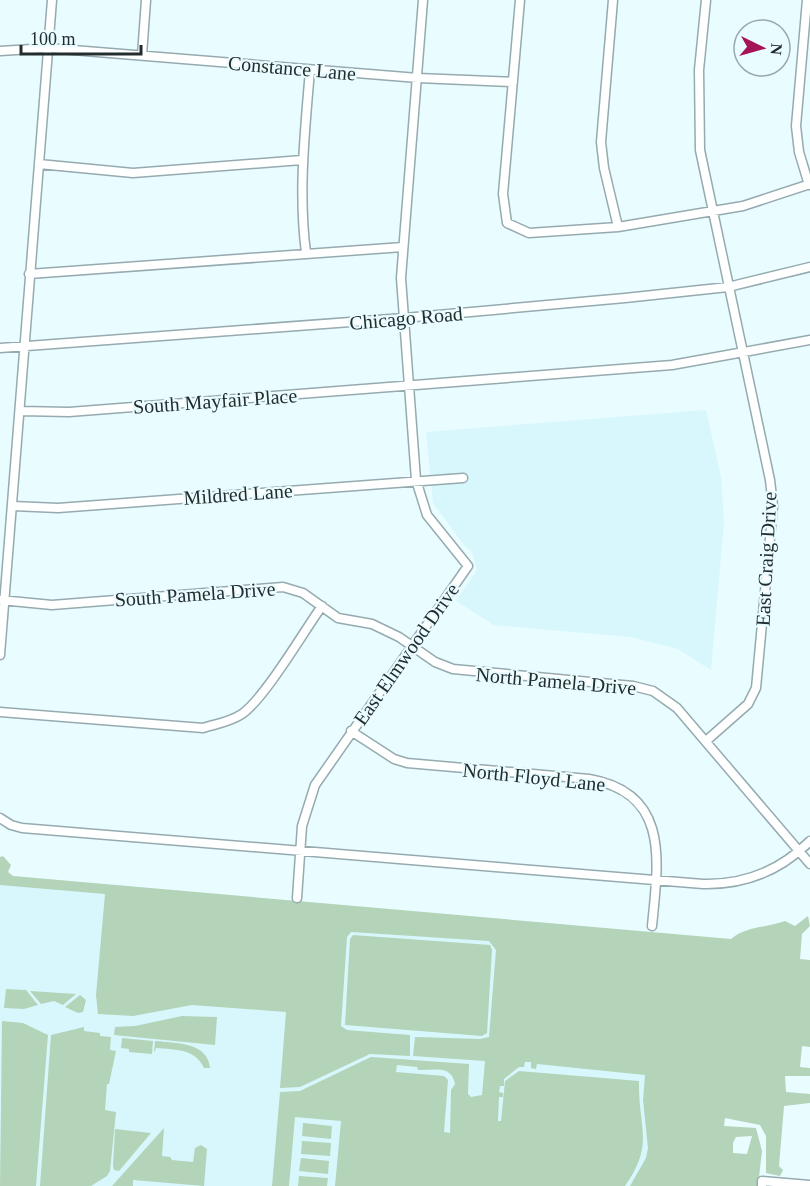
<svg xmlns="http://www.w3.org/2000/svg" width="810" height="1186" font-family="Georgia,serif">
<rect width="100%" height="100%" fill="#e9fcff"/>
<!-- built -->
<path fill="#d7f7fd" d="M706,410L721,477L724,522L711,670L678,649L630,637L494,625L456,601L477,570L472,552L464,545L433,503L426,432Z
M0,875L782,944L714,1086L704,1186H0Z"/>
<!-- green -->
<path fill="#b3d4b8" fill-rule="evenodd" d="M3,856L11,865L8,872L13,876L731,939C746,926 766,928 785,921L795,926L808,916L810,926L802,934L800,959L810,960V1047L802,1046L800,1067L810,1068V1076H785L786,1092L810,1094V1103L784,1106L779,1166L783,1170L780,1176L766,1173V1136L760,1125L725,1118L724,1126L756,1128L762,1151L758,1186H630L646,1158L648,1148L643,1100L645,1075L537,1064L536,1069L531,1068V1062H525L524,1067H519L504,1079V1086H500L499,1092L503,1093V1097H499L498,1121H501L505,1081L519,1071L639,1081C638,1127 655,1144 625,1186H335L341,1121L295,1117L289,1186H272L280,1092L300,1091L371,1057L469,1064L468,1094L471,1097L482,1095L485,1061L413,1056L415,1037L480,1039L489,1037L496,950L489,941L351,932L347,937L341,1026L347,1030L410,1035V1056L370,1054L300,1087L280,1088L286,1012L192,1005L133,1016L98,1014L96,995L105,894L0,885V857ZM397,1065L417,1067L418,1070C433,1071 451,1064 455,1084L451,1090L450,1133L444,1132L448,1080L444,1076L396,1072ZM752,1136L747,1154L733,1153V1143L736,1137Z
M353,935L490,945L492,950L487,1033L482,1036L345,1025L350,939Z
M6,989L26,990L38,1005L24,1009L4,1008Z
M30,991L76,994L63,1005L54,1001L41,1004Z
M80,995L86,1000L83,1012L78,1013L65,1007Z
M182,1016L217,1017L215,1045L114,1035L115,1027L135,1026Z
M2,1021L23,1023L48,1035L36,1186H0Z
M84,1027V1031L100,1033V1036L111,1037L110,1050L116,1051L109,1084H107L105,1110L116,1112L110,1171L107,1176L91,1186H40L51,1035Z
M122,1038L153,1041L152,1054L129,1052V1049L121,1048Z
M155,1041C175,1043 208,1042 210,1068H204C195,1048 175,1050 156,1048L154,1053Z
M303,1123L332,1126L331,1139L302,1136Z
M164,1128L162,1156L170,1157L172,1160L193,1162L195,1148L201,1145L207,1149L204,1186L133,1180V1186H112Z
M115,1129L151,1133L119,1171L114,1170L113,1166Z
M302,1141L331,1143L330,1156L301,1154Z
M301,1158L329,1161L328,1174L299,1171Z
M299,1176L328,1178L327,1186H298Z"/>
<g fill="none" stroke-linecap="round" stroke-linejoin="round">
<defs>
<path id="minor" d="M520,0L503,194L507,223L529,233L618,227L743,206L810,184
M613,0L601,142L604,168L618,227
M807,0L796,126L799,152L809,185
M0,51L48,48L418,78L513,82
M142,55L146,0
M39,164L133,173L302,160
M306,253C298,192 305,131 310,70
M29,274L403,247
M0,348L404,318L625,298L728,287L810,267
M21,411L69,412L672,365L810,340
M13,506L58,508L463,478
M0,600L52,605L283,587L303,593L338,618L372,624L399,637L435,662L453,669L633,686L653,691L677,708L810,864
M0,655L52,0
M0,712L203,728C216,724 230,722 242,714C265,698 304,631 322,606
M351,731L394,759L407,763L589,779C671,793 658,863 652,926
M706,741L748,704L756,688L773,506L770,480L700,150L699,70L706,0
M0,818L11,825L22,828L703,884C745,885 780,871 810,841
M297,898L302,826L315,785L468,566L427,515L416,480L401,278L423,0
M762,1186V1181L810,1185"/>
</defs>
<!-- minor casing -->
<use href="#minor" stroke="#95abaf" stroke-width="11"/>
<!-- minor -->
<use href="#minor" stroke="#fff" stroke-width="8"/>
</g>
<g text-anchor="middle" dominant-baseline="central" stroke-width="4.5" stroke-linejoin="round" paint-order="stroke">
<!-- street labels -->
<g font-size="20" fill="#242d2e" stroke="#e9fcff">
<text transform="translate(292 68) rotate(5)">Constance Lane</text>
<text transform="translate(406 318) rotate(-5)">Chicago Road</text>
<text transform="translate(215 401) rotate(-4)">South Mayfair Place</text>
<text transform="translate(238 494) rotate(-4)">Mildred Lane</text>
<text transform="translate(766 559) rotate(-87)">East Craig Drive</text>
<text transform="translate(195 594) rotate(-4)">South Pamela Drive</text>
<text transform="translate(406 654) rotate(-55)">East Elmwood Drive</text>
<text transform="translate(556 681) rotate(5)">North Pamela Drive</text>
<text transform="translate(534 777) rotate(6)">North Floyd Lane</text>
</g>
</g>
<!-- north arrow -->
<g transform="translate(762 48) rotate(95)"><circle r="28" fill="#e9fcff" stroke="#9aa9ab" stroke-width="1.5"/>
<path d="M0-4.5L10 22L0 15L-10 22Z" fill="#a41456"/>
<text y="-9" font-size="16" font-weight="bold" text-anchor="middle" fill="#242d2e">N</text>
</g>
<!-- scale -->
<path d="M21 45v9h120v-9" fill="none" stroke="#242d2e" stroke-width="3"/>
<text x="30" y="45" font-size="18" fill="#242d2e" stroke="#e9fcff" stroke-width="4.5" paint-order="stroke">100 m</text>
</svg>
